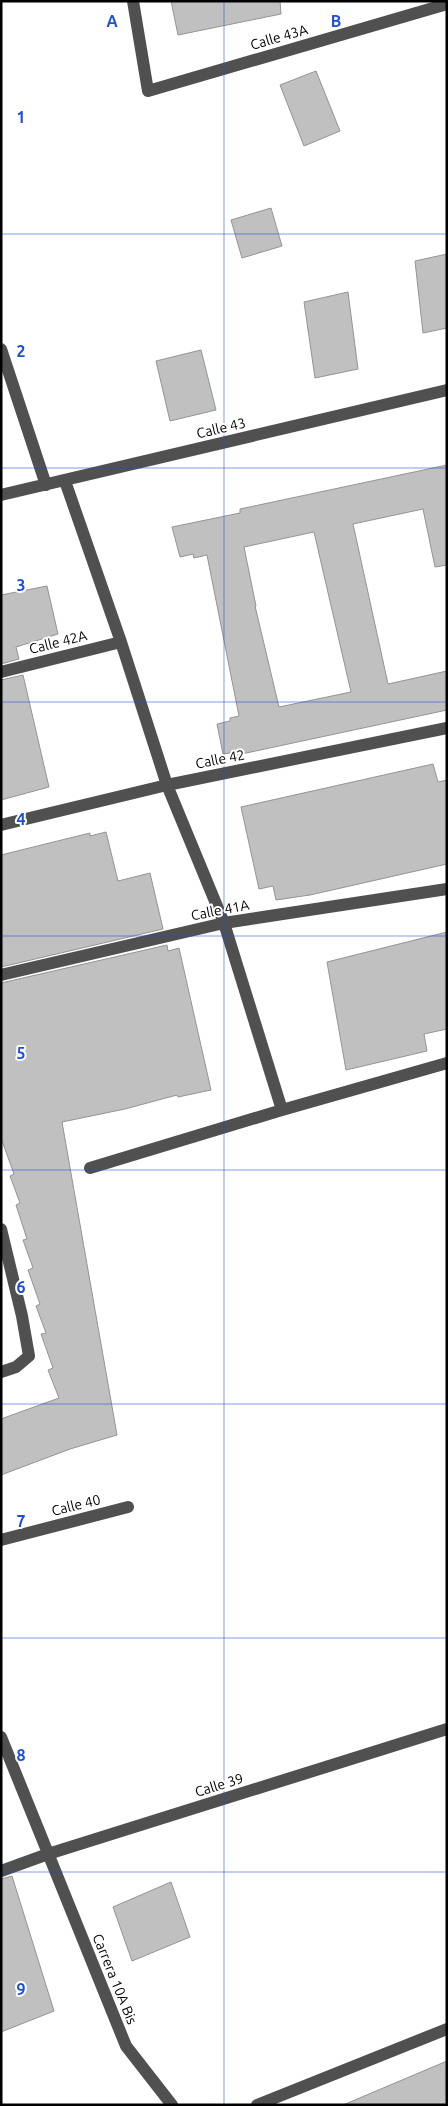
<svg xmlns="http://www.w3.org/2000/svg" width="448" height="2106" font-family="Ubuntu,sans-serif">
<rect width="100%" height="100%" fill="#fff"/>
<!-- building -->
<path fill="#c0c0c0" stroke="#949494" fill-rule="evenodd" d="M171,1H280L281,14L178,35Z
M316,71L340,131L304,146L280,85Z
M271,208L282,246L242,258L231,220Z
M447,254V328L423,333L415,261Z
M348,292L358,369L315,378L304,302Z
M201,350L216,410L170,421L156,361Z
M447,465V565L435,567L423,509L353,524L388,684L447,671V710L237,755L236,752L223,754L217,724L230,721V718L239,716L207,555L194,558L193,554L180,557L172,527L240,513V509ZM314,532L351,692L279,707L255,606H256L244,547Z
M47,586L58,634L16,647L19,659L1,664V595Z
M23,675L49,787L1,800V680Z
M433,764L438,782L447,780V864L310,895L276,900L273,886L259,889L241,807Z
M106,832L118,881L150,873L163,929L1,967V855L90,833V836Z
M447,932V1029L424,1034L427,1051L346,1070L327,962Z
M167,945L168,951L179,948L211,1090L178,1097L177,1095L125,1109L62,1122L117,1435L70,1449L1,1475V1419L59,1398L48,1370L53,1368L41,1334L46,1333L36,1306L40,1304L28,1270L33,1268L23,1240L27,1239L16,1205L20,1203L10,1176L14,1174L1,1138V983Z
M12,1876L54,2011L1,2032V1879Z
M171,1882L190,1937L132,1961L113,1907Z
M447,2061V2105H343Z"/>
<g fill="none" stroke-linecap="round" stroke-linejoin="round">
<!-- minor -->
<path stroke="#505050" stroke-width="12" d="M133,1L148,91L447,4
M1,349L46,485
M65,481L121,642L167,785L224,923L282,1110
M1,495L447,390
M1,672L121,642
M1,825L167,785L447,728
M1,975L224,923L447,889
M90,1168L282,1110L447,1063
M1,1229L22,1316L29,1356L16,1367L1,1372
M1,1540L128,1507
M1,1737L126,2046L172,2105
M1,1871L48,1854L447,1729
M257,2105L447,2029"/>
</g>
<!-- grid -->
<path fill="none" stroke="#1d4ed8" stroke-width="1" stroke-opacity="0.55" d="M224,1V2105M1,234H447M1,468H447M1,702H447M1,936H447M1,1170H447M1,1404H447M1,1638H447M1,1872H447"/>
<g text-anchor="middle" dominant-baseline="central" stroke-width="4" stroke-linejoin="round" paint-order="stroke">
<!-- street labels -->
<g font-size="14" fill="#000" stroke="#fff">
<text transform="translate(279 37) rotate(-16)">Calle 43A</text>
<text transform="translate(221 428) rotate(-13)">Calle 43</text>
<text transform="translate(58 642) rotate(-14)">Calle 42A</text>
<text transform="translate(220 759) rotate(-11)">Calle 42</text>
<text transform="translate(220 910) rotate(-11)">Calle 41A</text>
<text transform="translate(76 1505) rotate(-14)">Calle 40</text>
<text transform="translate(219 1785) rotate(-17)">Calle 39</text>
<text transform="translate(115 1979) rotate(68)">Carrera 10A Bis</text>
</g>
</g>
<g font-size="16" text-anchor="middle" font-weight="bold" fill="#1d4ed8" stroke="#fff" stroke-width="4" stroke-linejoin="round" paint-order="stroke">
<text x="112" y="27">A</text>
<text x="336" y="27">B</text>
<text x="21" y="123">1</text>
<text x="21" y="357">2</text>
<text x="21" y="591">3</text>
<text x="21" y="825">4</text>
<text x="21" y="1059">5</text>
<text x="21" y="1293">6</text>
<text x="21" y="1527">7</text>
<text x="21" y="1761">8</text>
<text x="21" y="1995">9</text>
</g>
<!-- border -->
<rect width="448" height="2106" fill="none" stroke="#000000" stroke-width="5"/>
</svg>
